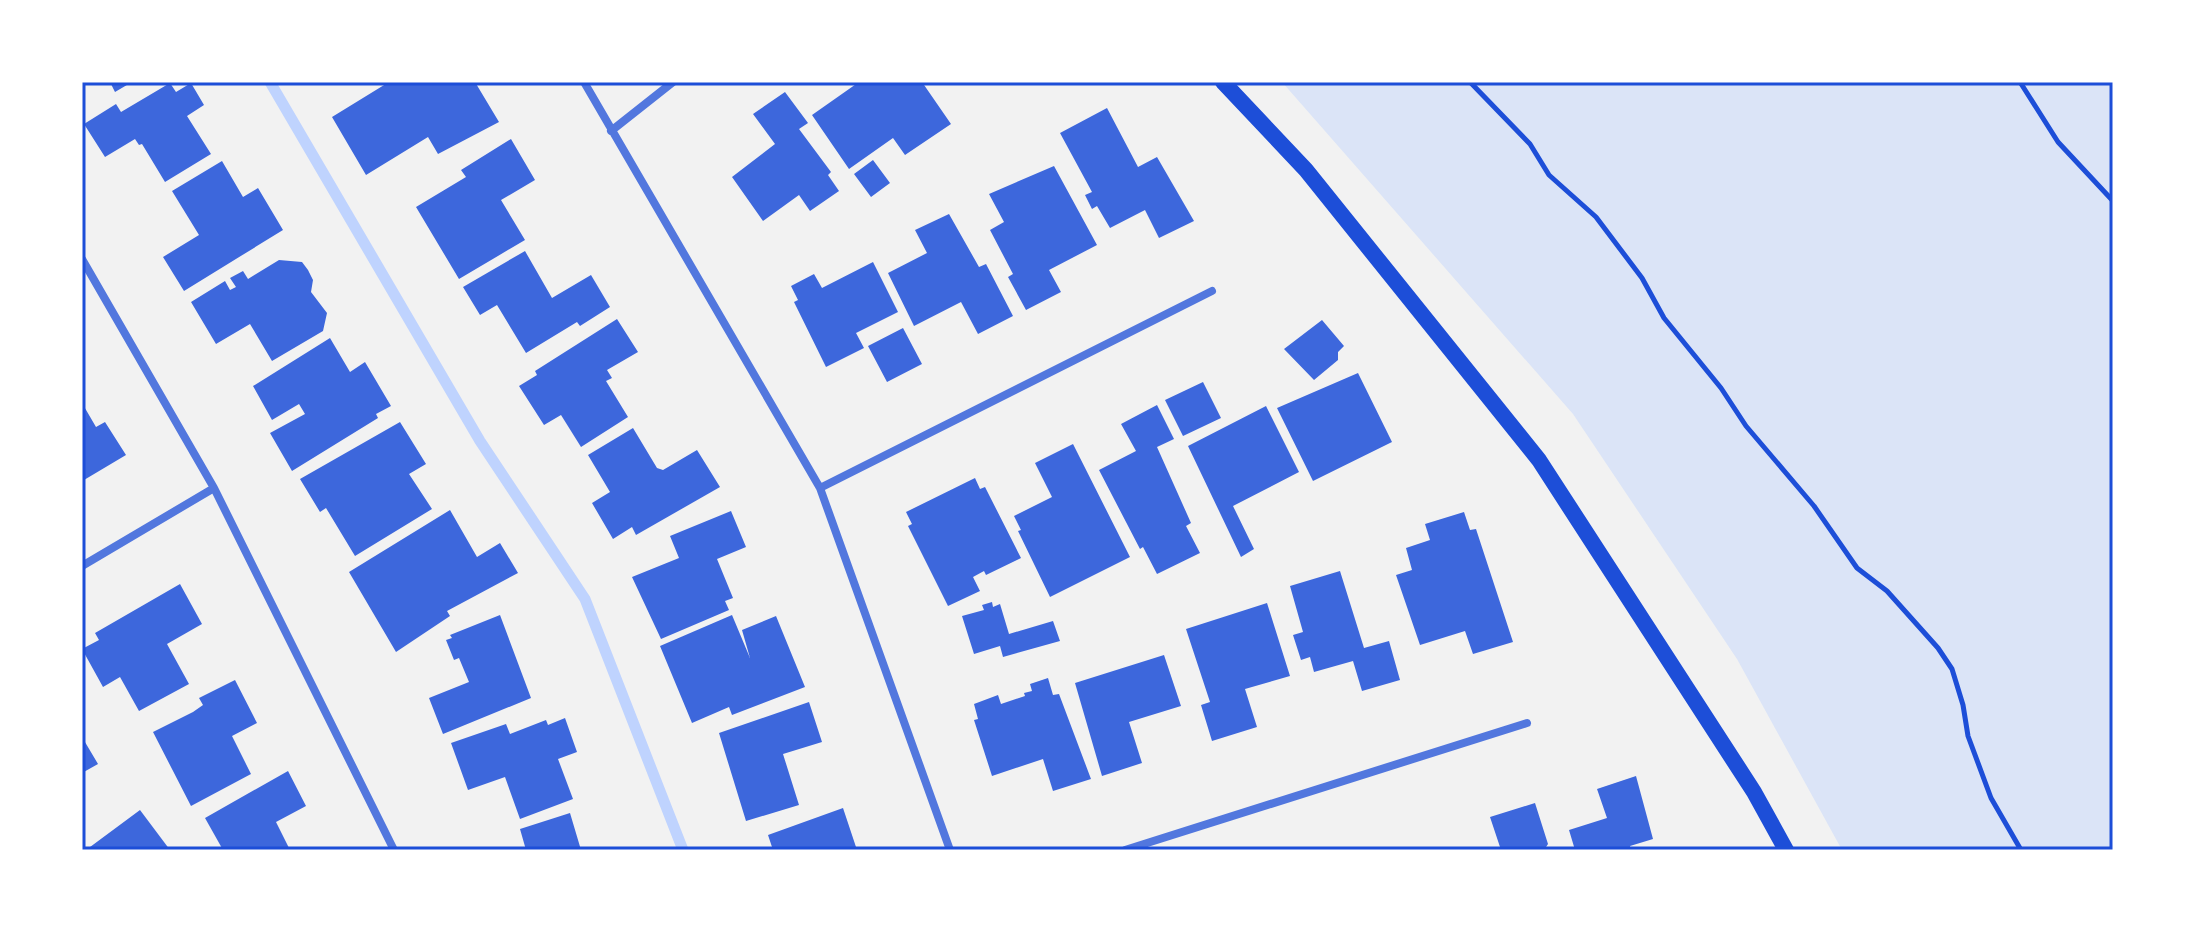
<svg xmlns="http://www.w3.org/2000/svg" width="2195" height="932" font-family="'Source Sans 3',sans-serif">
<rect width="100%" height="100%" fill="#f2f2f2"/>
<!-- green -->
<path fill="#dbe4f7" d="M1282,82H2113V850H1842L1737,659L1573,414Z"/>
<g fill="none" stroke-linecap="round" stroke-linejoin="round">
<!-- stream -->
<path stroke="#bfd3fe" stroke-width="11" d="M270,82L480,441L585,599L683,850"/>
</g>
<!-- building -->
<path fill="#3d67dc" d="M110,82H132L115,92Z
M389,82H475L499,122L438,154L428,137L366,175L332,117Z
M859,82H922L951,124L905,155L893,138L849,169L812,115Z
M170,83L176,92L191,83L204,105L187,116L211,154L165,182L142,144L139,145L135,139L105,157L84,124L116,104L121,112Z
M785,92L808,123L799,129L831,172L828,175L839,191L810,211L799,195L763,221L732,177L775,144L753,114Z
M1107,108L1138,167L1157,157L1194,221L1159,238L1145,210L1110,228L1097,206L1092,209L1085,195L1092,192L1060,133Z
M511,139L535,180L501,200L525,240L459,279L416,207L466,177L461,170Z
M873,160L890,183L871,197L854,174Z
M222,161L243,197L258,188L283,230L184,291L163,257L199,235L172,191Z
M1054,166L1097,245L1049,270L1061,292L1026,310L1008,277L1013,274L990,230L1004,222L989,194Z
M949,214L979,267L986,264L1013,316L978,334L961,302L914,326L888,273L927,253L915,230Z
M525,251L552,298L591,275L610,307L580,326L577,322L526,353L497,305L480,315L463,287Z
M279,260L302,262L308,270L313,280L311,292L327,313L323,331L272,361L250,324L216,344L191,302L225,281L230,290L236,287L230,278L243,271L248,279Z
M873,262L898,312L856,333L864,348L826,367L794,302L798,300L791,286L814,274L822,288Z
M617,319L638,352L607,370L612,378L606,381L628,417L581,447L561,415L544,425L519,386L537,375L535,371Z
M1322,320L1344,346L1338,352V360L1314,380L1284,349Z
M903,328L922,364L887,382L868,346Z
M330,338L350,372L365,362L391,406L376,414L378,418L292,471L270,433L305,414L299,404L272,420L253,386Z
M1358,373L1392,442L1313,481L1277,408Z
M1203,382L1221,418L1183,436L1165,400Z
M82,403L96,427L105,422L126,455L84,480Z
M1157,405L1174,439L1157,447L1191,523L1186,526L1200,553L1157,574L1143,547L1140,549L1099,470L1136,451L1121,424Z
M1266,406L1299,472L1233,506L1254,549L1241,557L1188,446Z
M400,422L426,464L409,474L432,509L355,556L326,508L320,512L300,479Z
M633,428L657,468L663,470L697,450L720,487L636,535L632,527L613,539L592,503L610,492L588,455Z
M1073,444L1130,557L1050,597L1018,531L1021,530L1014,516L1052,497L1035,463Z
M975,478L980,489L985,487L1021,558L986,575L984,571L973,577L980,591L948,606L908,526L912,524L906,512Z
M450,510L477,557L500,543L518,573L447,611L450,616L396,652L349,572Z
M731,511L746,547L717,559L733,598L725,601L729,610L661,639L632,577L679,558L670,536Z
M1464,512L1470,530L1476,529L1513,642L1473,654L1465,631L1420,645L1396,575L1412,570L1406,548L1430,540L1425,524Z
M1340,571L1364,648L1389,641L1400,680L1362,691L1353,661L1314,672L1310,657L1301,660L1293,635L1303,632L1290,586Z
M180,584L202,624L167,644L189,684L139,711L120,677L103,687L82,649L99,640L95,633Z
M992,602L993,607L1000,604L1009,634L1053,621L1060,641L1003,657L1000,646L974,654L962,616L984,610L982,605Z
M1267,603L1290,676L1245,689L1257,727L1212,741L1201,705L1210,702L1186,629Z
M500,615L531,698L443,734L429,698L469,682L459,658L454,660L446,640L452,638L450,635Z
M732,615L750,658L742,630L776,616L805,687L732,715L729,707L692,723L660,646Z
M1164,655L1181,706L1129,722L1142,763L1102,776L1075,683Z
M1048,678L1053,695L1059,694L1091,779L1053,791L1043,759L992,776L974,720L978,719L974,704L998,695L1001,704L1025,696L1024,693L1032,691L1030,684Z
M235,680L257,723L232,736L251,774L191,806L153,732L193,712L203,705L199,698Z
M809,702L822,742L783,754L799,805L746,821L719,733Z
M565,718L577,752L558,759L573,799L520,819L505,777L468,790L451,743L506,724L510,734L546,720L548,725Z
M82,737L98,764L82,773Z
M288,771L306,806L276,822L290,850H223L205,818Z
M1636,776L1653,839L1630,846L1631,850H1575L1569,830L1607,818L1597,789Z
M1535,803L1548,844L1544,850H1501L1490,817Z
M843,808L857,850H773L768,835Z
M140,810L170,850H86Z
M570,813L581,850H526L520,829Z"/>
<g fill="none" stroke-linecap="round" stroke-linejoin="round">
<!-- path -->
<path stroke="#1d4ed8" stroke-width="5" d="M1470,82L1530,144L1549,175L1596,217L1642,278L1664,318L1721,388L1746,426L1814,506L1857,568L1887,591L1938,648L1952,669L1963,705L1968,736L1991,798L2021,850
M2020,82L2058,142L2113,201"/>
<!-- minor -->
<path stroke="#5277de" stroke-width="8" d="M584,82L820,488L950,850
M611,131L673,82
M82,259L214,488L394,850
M820,488L1212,291
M82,566L214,488
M1125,850L1527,723"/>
<!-- secondary -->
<path stroke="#1d4ed8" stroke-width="16" d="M1223,82L1306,170L1539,460L1754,792L1786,850"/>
</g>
<!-- border -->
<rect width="2195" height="932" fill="none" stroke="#ffffff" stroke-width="168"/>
<rect x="84" y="84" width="2027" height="764" fill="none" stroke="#1d4ed8" stroke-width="3"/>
</svg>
